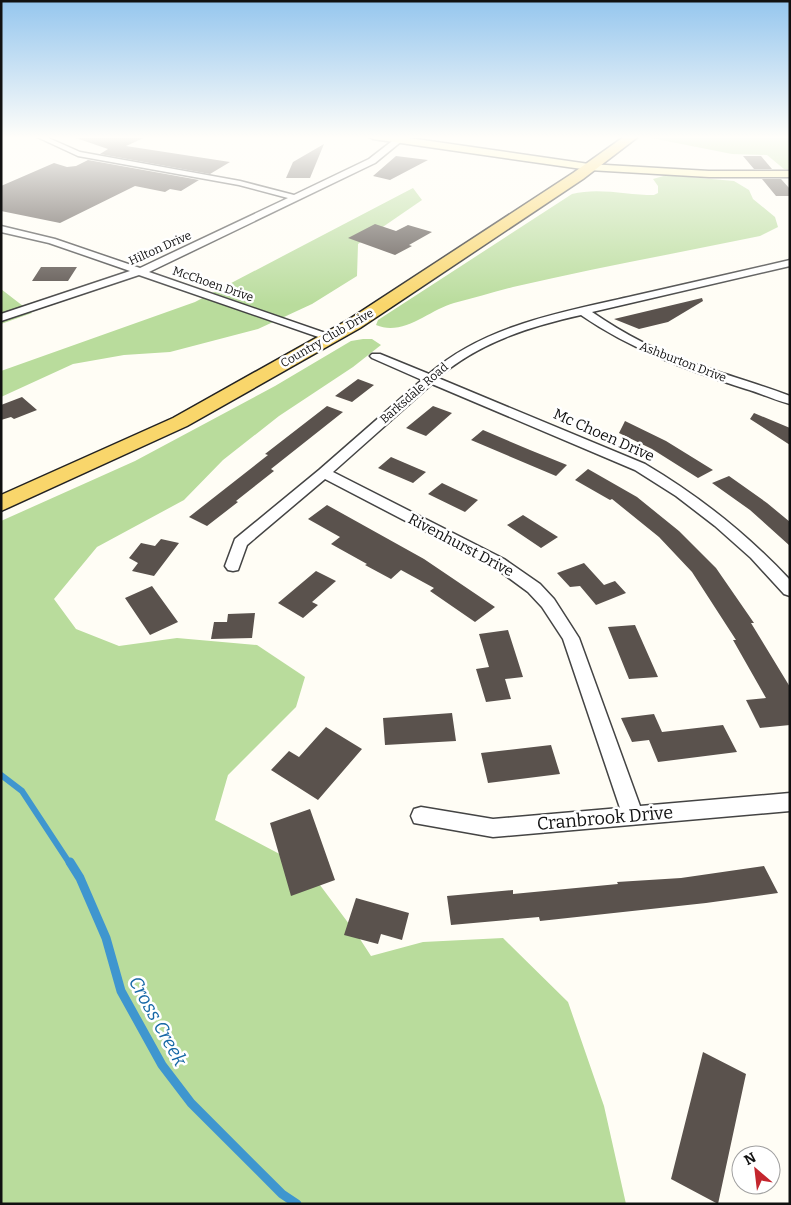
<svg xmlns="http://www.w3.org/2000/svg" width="791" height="1205" font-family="Bitter,serif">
<rect width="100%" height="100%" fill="#fffdf5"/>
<!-- forest -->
<path fill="#b9dc9c" d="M649,136H790V170L784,169L767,155L732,154L651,138Z
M667,175L734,181L749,190L753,199L775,217L778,227L760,236C678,253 595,268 513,287C493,292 474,298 454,303C429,310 403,337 376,325L378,320L572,194C598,187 627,195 654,195L658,193V186L653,179Z
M413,188L422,200L358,244L357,276L312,304L258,329L170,352L124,355L73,364L1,397V371L195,302Z
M1,289L32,313L1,324Z
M363,339H372L381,345L353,367L279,416L223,460L184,500L97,547L54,599L76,629L119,646L177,638L257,645L305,677L296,707L228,775L215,820L308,869L358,936L371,956L423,942L503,938L568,1002L604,1106L626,1204H1V521L135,461L275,386L351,341Z"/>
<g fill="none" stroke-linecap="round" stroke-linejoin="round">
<!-- stream-far1 -->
<path stroke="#3f96cf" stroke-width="6" d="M1,775L22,791L70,864"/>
<!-- stream -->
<path stroke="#3f96cf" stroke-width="9" d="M70,862L80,878L106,938L121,991L162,1065L191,1103L282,1194L297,1204"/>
</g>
<!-- building -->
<path fill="#5a524d" d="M76,136H148L126,146L230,162L210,174L100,154L108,149L76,138Z
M324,144L310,178H286L293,162Z
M396,156L428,160L390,180L373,176Z
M743,156H761L772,169H754Z
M88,160L199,180L181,191L170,189L165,192L135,186L60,223L1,211V186L54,163L67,167L76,166Z
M762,179H781L790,189V196H776Z
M375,224L396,231L408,225L432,232L409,245L412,246L395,255L348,238Z
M41,267H77L68,281H32Z
M702,298L703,301L668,322L639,329L614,319Z
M358,379L374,385L352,402L335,396Z
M22,397L37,410L14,419L11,417L1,420V405Z
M327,406L343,412L271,469L274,471L236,501L238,502L207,526L189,517L268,455L265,454Z
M433,406L452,413L426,436L406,428Z
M754,413L790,428V445L750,419Z
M625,421L666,441L713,470L698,478L652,449L619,433Z
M483,430L530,450L567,465L556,476L471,440Z
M391,457L426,472L413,483L378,468Z
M588,469L637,497L679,531L716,568L754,623H751L790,687V725L760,728L746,700L766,698L733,640H736L692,572L659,537L612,499L610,500L575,480Z
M729,476L767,503L790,522V546L750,510L712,483Z
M442,483L478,500L465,512L428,494Z
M327,505L424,559L495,607L475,622L430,591L434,588L401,570L391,579L365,565L367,564L331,544L340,537L308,519Z
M523,515L558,537L541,548L507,525Z
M161,539L179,543L154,576L132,571L138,563L129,558L141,543L155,546Z
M584,563L604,585L615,581L626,593L596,605L580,586L570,587L557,573Z
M316,571L336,581L312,602L318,605L303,618L278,603Z
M152,586L178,622L150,635L125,598Z
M255,613L252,638L211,639L214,622H227L228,614Z
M635,625L658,677L629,679L608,627Z
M508,630L523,677L505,679L511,699L486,702L476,669L489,667L479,634Z
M452,713L456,741L385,745L383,718Z
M654,714L662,732L723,725L737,752L658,762L649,740L632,742L621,718Z
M326,727L362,749L318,800L271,770L289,751L299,757Z
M551,745L560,774L488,783L481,753Z
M310,809L335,880L291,896L270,823Z
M764,866L778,893L706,903L540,921L539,917L451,925L447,896L513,890V894L618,884L617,882L681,878Z
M356,898L409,913L402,940L381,934L378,944L344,935Z
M703,1052L746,1074L718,1204L671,1179Z"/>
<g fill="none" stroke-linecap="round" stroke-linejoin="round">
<defs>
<path id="street" d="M35,136H44L80,152L240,181L294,195L369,159L396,138L403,140L375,163L149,272L334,336L336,338L334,340L330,341L139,275L1,321V314L130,271L49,243L1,232V226L55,239L140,268L288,198L239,185L78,156Z
M790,260V266L592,312C624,334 658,352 695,364C726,375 759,384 790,396V404C775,400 760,393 746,389C687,370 632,350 581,315C531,326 477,343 438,378L645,464C699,496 747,534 790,580V596L784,594L751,558L715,526L676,496L635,470L432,384L333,472L504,559L540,584L554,599L579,638L640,806L790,793V811L493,837L414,823L411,816L414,809L421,807L493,819L620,808L563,639L542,607L528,592L494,567L325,479L247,545L238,570L233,571L228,570L225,566L235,539L319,470L422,380L372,358L370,356L372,354H380L429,374C485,325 563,312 633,296C686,284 738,272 790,260Z"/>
<path id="secondary" d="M368,136H395L589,164L709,171H790V177H709L589,170L373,139Z"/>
<path id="primary" d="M625,136H639L583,179L360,328L187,426L1,511V495L173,418L348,320L573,173Z"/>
</defs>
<!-- street casing -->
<use href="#street" stroke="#444" stroke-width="3"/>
<!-- secondary casing -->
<use href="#secondary" stroke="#333" stroke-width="3"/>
<!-- primary casing -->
<use href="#primary" stroke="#222" stroke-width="3"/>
<!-- street -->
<use href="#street" fill="#fff" fill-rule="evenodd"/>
<!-- secondary -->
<use href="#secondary" fill="#fff6b0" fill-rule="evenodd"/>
<!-- primary -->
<use href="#primary" fill="#f9d66b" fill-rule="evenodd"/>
</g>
<!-- sky -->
<linearGradient id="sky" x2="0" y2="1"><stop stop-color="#95c6ee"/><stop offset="0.45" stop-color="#fffefa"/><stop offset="1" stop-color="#fffefa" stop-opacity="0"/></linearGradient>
<rect width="791" height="305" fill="url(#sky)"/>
<g text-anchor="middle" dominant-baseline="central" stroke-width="5" stroke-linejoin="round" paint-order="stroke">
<!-- far-street labels -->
<g font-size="12" fill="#111" stroke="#fff">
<text transform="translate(160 248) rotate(-24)">Hilton Drive</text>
<text transform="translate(213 284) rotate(19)">McChoen Drive</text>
<text transform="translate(327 338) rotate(-30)">Country Club Drive</text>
<text transform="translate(683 362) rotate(21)">Ashburton Drive</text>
<text transform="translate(414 393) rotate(-41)">Barksdale Road</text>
</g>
<!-- street labels -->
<g font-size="15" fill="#111" stroke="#fff">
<text transform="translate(604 435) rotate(24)">Mc Choen Drive</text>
<text transform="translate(461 545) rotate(28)">Rivenhurst Drive</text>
</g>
<!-- near-street labels -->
<g font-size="18" fill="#111" stroke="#fff">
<text transform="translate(605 818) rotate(-5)">Cranbrook Drive</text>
</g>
<!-- near-water labels -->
<g font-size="19" font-style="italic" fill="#1768a6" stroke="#fff">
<text transform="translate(158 1021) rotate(61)">Cross Creek</text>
</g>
</g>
<!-- border -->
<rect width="791" height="1205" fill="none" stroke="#111111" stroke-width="5"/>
<!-- north arrow -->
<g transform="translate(756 1170) rotate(332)"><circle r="24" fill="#ffffff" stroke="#a0a0a0"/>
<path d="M0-4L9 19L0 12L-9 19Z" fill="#c4262e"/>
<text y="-8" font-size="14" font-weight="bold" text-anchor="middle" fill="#111111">N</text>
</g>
</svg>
